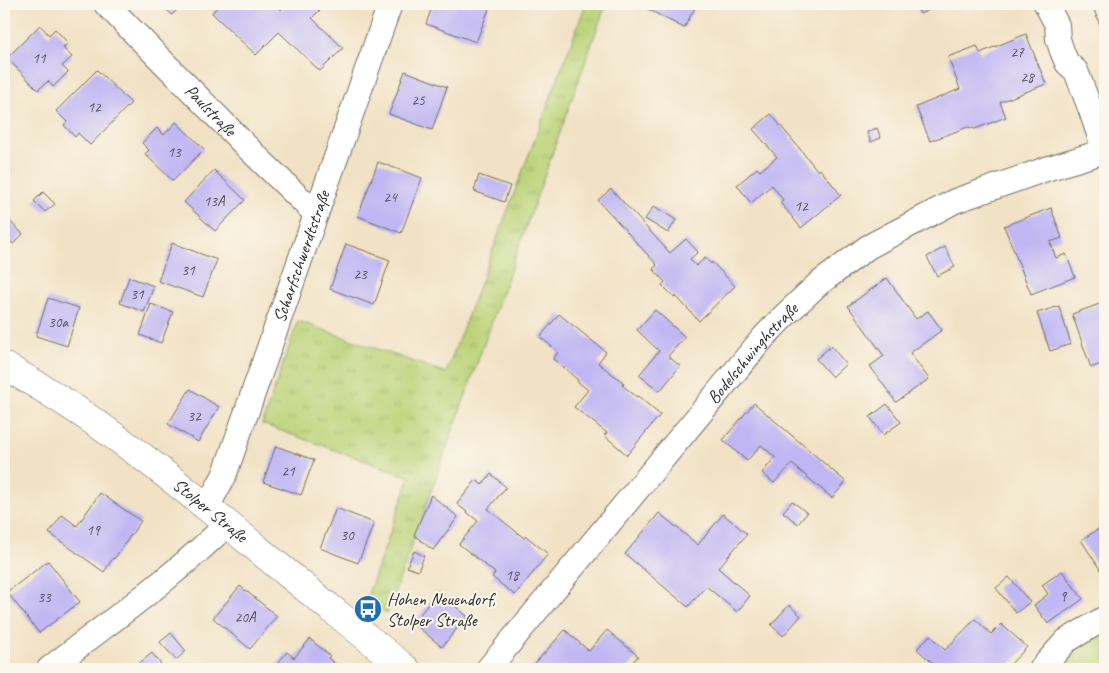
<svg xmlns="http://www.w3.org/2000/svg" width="1109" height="673" font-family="Caveat,sans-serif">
<defs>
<pattern id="grass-tufts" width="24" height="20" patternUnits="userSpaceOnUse" patternTransform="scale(1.25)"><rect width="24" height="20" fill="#bbd378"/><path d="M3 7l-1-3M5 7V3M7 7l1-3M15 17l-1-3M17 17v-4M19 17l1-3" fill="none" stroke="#a1b568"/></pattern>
</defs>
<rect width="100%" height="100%" fill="#fbf7ec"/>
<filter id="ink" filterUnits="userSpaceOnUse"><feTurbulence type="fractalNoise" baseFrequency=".02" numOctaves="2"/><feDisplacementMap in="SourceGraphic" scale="10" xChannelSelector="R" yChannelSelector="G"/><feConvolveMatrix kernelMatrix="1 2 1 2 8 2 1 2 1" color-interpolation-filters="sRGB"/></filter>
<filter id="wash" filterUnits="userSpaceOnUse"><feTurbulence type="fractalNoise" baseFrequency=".0096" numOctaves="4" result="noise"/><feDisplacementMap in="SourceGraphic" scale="20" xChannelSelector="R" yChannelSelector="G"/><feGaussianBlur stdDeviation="1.12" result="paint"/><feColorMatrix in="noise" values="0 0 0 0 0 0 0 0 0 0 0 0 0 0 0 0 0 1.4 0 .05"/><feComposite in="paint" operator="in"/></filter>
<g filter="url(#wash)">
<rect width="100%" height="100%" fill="#f1e2c5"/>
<!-- grass -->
<path fill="url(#grass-tufts)" stroke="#737f52" d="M586,4H606L387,614L367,597L410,477L262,424L298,321L446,373Z
M1105,627V669H1052L1071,649Z"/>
<g id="blocks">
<!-- building -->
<path fill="#bfb6f3" d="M161,4H183L172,15Z
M220,4H275L281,10L287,4H326L312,18L343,48L320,71L279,32L256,55L212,13Z
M433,4H491L476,42L426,24Z
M638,4H697L684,28Z
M915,4H942L920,14Z
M1105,6V38L1094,10Z
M40,25L49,35L55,29L68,43L63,48L72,57L62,66L68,72L53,87L48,81L38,90L7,58Z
M1026,34L1046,84L1000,102L1006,117L975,129L968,127L930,141L916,107L960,89L948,57L977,46L980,53Z
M97,70L131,103L90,145L78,133L75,137L64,125L67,122L56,111Z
M405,71L447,87L432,130L389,114Z
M771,114L818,171L820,169L841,195L801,228L780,202L783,200L772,185L751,203L737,185L757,168L760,171L777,157L753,129Z
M176,122L204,149L173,181L145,154L149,150L142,143L157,128L164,135Z
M877,128L881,138L871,142L867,132Z
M378,162L422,178L401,233L358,216Z
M214,170L245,200L215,231L184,202Z
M479,175L510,186L504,202L474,191Z
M611,189L670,253L686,239L698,252L690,259L696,266L705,258L711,264L712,262L735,286L699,321L676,296L675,298L662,285L665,282L653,269L657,265L598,200Z
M43,192L55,204L45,212L34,201Z
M654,206L676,220L668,233L645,219Z
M1051,208L1062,238L1050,242L1056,258L1066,254L1075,277L1031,294L1004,226Z
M4,216L23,234L13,244L4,234Z
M172,243L217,260L203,297L158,281Z
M346,244L390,260L374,305L330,289Z
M945,247L955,267L937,276L927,257Z
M129,277L154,286L144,312L120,303Z
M887,278L916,319L928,311L942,330L910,353L929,379L896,402L870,366L884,356L848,306Z
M48,298L79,308L67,346L36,336Z
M1105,302V362L1091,368L1072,314Z
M151,304L173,312L161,343L140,335Z
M1059,306L1071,344L1050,351L1037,313Z
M655,310L685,337L668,356L680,366L660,391L639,375L659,351L637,330Z
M559,314L606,352L598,363L624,383L622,385L637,397L638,396L660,415L627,455L604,435L607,433L574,407L588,390L577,381L578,380L553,359L558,352L540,337Z
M831,346L846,364L832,377L816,359Z
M190,389L219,407L198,442L168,424Z
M754,403L846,482L832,498L792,464L774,483L762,473L775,457L761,445L747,461L723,440Z
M887,404L901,422L883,435L870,417Z
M276,446L314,460L301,495L263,482Z
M491,474L506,487L488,509L524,538L526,536L548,554L515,595L492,577L495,573L459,544L478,521L457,504L476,480L482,485Z
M100,493L141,521L114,559L113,558L104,572L49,533L62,515L77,526Z
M431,495L458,517L433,550L414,535Z
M792,501L807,513L798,524L783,512Z
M336,508L374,523L358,563L320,548Z
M659,513L698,545L723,514L747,534L718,568L750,596L737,612L706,586L688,607L625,554Z
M1105,525V577L1081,540Z
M414,551L424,556L418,571L407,567Z
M48,561L80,602L39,633L7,592Z
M1062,571L1083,599L1048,624L1034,605L1048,594L1042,585Z
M1009,577L1030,602L1016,613L996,588Z
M240,586L277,616L250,649L213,618Z
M438,592L467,616L442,647L413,623Z
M789,605L801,616L783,636L771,625Z
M975,619L991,634L1001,624L1027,647L1006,669H939L917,649L930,635L945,650Z
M565,630L589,651L607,630L638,656L627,669H530Z
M171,633L186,651L176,660L160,642Z
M310,639L330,656L328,658L342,669H273L287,652L294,658Z
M152,653L165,669H132Z"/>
</g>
</g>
<g filter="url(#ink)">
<use href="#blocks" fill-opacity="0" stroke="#706b61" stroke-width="1"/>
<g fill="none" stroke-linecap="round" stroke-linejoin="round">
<defs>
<g id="street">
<path id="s1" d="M106,4L250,150L316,214"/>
<path d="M1046,4L1057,25L1058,39L1062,51L1067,63L1076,71L1090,108L1105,152"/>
<path id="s2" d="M207,507L224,476L390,4"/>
<path d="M49,669C109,622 173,578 227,524"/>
<path id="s3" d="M488,669L763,338L783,317L817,285L868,247L955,201L1046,169L1105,151"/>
<path d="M1041,669L1066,641L1105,618"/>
</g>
<g id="secondary">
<path id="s4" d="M4,366C96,416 178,483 259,550C307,590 357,629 406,669"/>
</g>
</defs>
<!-- street casing -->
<use href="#street" stroke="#706b61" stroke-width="26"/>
<!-- secondary casing -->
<use href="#secondary" stroke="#706b61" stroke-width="29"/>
<!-- street -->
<use href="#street" stroke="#fff" stroke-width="24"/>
<!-- secondary -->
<use href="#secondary" stroke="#fff" stroke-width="28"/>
</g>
</g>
<!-- icons -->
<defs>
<symbol id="bus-disc" viewBox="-11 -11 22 22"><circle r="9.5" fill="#1f6fb2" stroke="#fbf7ec"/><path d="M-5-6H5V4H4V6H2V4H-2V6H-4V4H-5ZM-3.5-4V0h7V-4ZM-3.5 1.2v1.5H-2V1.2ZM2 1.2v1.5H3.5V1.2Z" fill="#fff"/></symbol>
</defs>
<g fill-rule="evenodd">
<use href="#bus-disc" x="352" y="593" width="32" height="32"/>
</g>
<g text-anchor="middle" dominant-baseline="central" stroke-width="4" stroke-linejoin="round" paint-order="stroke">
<!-- number labels -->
<g font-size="15" fill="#504e5d">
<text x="1017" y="52">27</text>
<text x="39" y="58">11</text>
<text x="1027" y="77">28</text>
<text x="418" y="100">25</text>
<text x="94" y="107">12</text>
<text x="174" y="152">13</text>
<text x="390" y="197">24</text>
<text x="214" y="201">13A</text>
<text x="801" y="206">12</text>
<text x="188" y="270">31</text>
<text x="360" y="274">23</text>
<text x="137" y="294">31</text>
<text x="58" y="322">30a</text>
<text x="194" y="416">32</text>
<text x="288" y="471">21</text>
<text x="93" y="530">19</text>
<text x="347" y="535">30</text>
<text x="512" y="575">18</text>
<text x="1063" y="596">9</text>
<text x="44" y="597">33</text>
<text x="245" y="617">20A</text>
</g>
<!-- street labels -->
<g font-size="18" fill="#2b2b2b" stroke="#fbf7ec">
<text stroke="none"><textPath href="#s1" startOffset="149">Paulstraße</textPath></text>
<text stroke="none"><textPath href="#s2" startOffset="268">Scharfschwerdtstraße</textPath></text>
<text stroke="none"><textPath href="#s3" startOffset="412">Bodelschwinghstraße</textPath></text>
<text stroke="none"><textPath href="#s4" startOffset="252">Stolper Straße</textPath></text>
</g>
<!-- poi labels -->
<g font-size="18" fill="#2b2b2b" stroke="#fbf7ec" text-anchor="start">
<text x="387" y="599">Hohen Neuendorf,<tspan x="387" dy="21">Stolper Straße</tspan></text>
</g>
</g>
<!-- margin -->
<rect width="1109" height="673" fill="none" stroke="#fbf7ec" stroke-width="20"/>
</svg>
